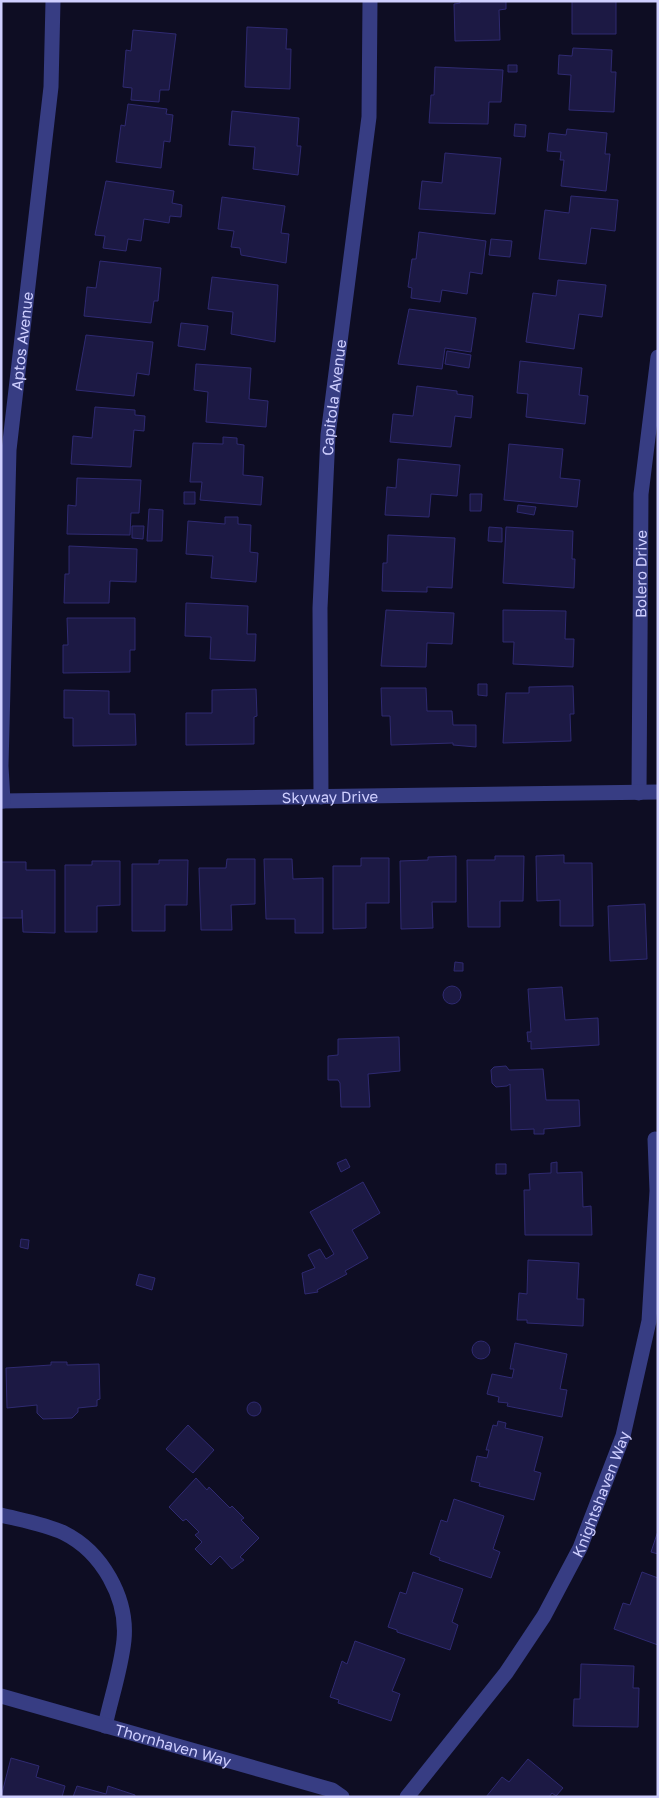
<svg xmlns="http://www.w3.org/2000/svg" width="659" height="1798" font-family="'Golos Text',sans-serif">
<rect width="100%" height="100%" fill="#0e0d23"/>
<!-- building -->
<path fill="#1c1944" stroke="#2f2a71" d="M460,1H506V9L499,10L500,40L455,41L454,4L460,3Z
M572,1H616V34H572Z
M247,27L287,29L286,49H291L290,89L245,87Z
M133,30L176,34L169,90H160L159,102L131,100L132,88L123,87L126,50L131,51Z
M573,48L612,50L611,72H616L614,112L569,110L571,75L558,74L559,55L572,56Z
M508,65H517V72H508Z
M435,67L503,70L501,102H489L488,124L429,123L431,95H434Z
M128,104L167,109L166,114L173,115L170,142L164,141L161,168L116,162L121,125L125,126Z
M232,111L299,118L297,146H301L298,175L253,169L255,147L229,145Z
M515,124L526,125L525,137L514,136Z
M567,129L607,133L605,154H610L606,191L561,186L564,160H560L561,152L547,151L549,133L566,135Z
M445,153L501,158L495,214L419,209L422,181L442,183Z
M106,181L174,191L172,203L182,205L181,217L170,216L169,223L144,219L141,241L128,239L126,251L103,248L105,236L95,235Z
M571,196L618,200L615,231L591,228L586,264L539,259L545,210L569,213Z
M222,197L285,206L281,233L289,234L286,263L241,255L240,248L231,247L234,231L218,229Z
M419,232L486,241L482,274L470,272L467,294L442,290L440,302L411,298L412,288L408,287L412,259H416Z
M491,239L512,241L510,257L489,255Z
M100,261L161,268L158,301H154L151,323L84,316L87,287L96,288Z
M212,277L278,285L275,342L231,334L233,312L208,309Z
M558,280L606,285L602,317L579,314L574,349L526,342L533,293L556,296Z
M409,309L476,318L471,352L445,348L442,369L398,364Z
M181,323L208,326L205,350L178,346Z
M86,335L153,342L149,375L137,373L134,396L76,390Z
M447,351L471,355L469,368L445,364Z
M520,361L582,368L579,395L588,396L585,424L526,417L528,394L517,393Z
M196,364L251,368L249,399L268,401L266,427L206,422L208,392L194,390Z
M417,386L457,391V394L473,396L471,418L455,416L451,447L390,442L393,414L413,416Z
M95,407L135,410V415L145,416L144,431L134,430L131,467L71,464L73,436L92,438Z
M223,437L237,438V444L244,445L243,475L263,477L261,505L200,500L202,482H190L193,443L223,444Z
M509,444L563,449L560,478L580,480L577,507L504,500Z
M398,459L460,465L457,496L431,494L429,517L385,515L387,487L396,488Z
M77,478L141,480L139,513H131L130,535L67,534L68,505L76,506Z
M184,492H195V504H184Z
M470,494H482L481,511H470Z
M518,505L536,507L534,515L517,512Z
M149,509L163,510L162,541H147Z
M225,517H238V524L251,525L250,552L258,553L256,582L211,578L213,556L186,554L188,521L225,524Z
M132,526H144L143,539L132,538Z
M489,527L502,528V542L488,541Z
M506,527L573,531L572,559H575L574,588L503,583Z
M388,535L455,538L452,588L427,587V592L382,591L383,563H387Z
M69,546L137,549L136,582L110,581L109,603H64L65,574H69Z
M186,603L248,606L247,634H256L255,661L210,659L211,637L185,636Z
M386,610L454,613L452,644L427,643L426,667L381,666Z
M503,610L566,611L565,639H574L573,667L513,664L514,642H503Z
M67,618H135V650H130V672L63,673V645H68Z
M478,684H487V696L478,695Z
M568,686H573L574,714H570L571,741L503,743L506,693H529V687Z
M381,688H426L427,711H452L453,725H476V747L453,745V743L391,745L390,716H382Z
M256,689L257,716L254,717V744L186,745V713H212V690Z
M64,690L109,691V714H135L136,745L73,746V718H64Z
M564,855V863H592L593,926H560V900L537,901L536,856Z
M456,856V902H432L433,928L401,929L400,861L428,860V857Z
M495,856H524L523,901H500V927H468L467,860H495Z
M361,858H389V903H366V928L333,929V866H361Z
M227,859H255V904L231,905L232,930H201L199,868H226Z
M264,859H292L293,879L323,878V933H295V919H266Z
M159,860H188L187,905H165V931H132V864H159Z
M92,861H120V905L97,906V932H65V865H92Z
M1,862H26V870H55V933L23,932L22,910V918H1Z
M645,904L647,959L610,961L608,906Z
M455,962L463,963V971H454Z
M443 995a9 9 0 1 1 18 0a9 9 0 1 1-18 0Z
M562,987L565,1020L598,1018L599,1045L531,1049V1041L528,1042L527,1032H531L528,989Z
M399,1037L400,1071L368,1074L370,1107H341L340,1083L338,1080H328V1056L338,1055V1039Z
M506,1066L509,1070L543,1069L546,1100H579L580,1126L544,1129V1134H534V1129L511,1130L510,1084L507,1086L496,1087L492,1083L491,1070L494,1067Z
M346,1159L350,1167L341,1172L337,1163Z
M557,1162V1173L582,1172L583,1207L591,1206L592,1235H525L524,1190H530L529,1174L551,1173V1163Z
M496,1164H506V1174H496Z
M363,1182L380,1213L352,1230L368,1258L345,1271L347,1274L317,1290L318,1292L305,1294L302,1273L315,1268L308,1255L320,1249L326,1259L334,1254L310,1212Z
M21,1239L29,1240L28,1249L20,1247Z
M528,1260L579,1263L577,1299H584L583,1326L527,1323V1320H517L519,1293L527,1294Z
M139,1274L155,1278L152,1290L136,1285Z
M472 1350a9 9 0 1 1 18 0a9 9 0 1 1-18 0Z
M515,1343L567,1354L560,1389L567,1390L562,1417L507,1406L508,1403L498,1402L499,1397L487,1394L492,1374L512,1378L514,1369H510Z
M51,1362H67V1365L99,1364L100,1399L97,1400V1406L78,1408V1412L72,1418L43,1419L37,1413V1405L7,1408L6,1368L51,1365Z
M247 1409a7 7 0 1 1 14 0a7 7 0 1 1-14 0Z
M498,1421L506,1423L505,1428L543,1437L534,1471L541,1473L534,1500L479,1486L480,1483L471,1481L477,1456L487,1458L489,1450H486L493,1425L497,1426Z
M188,1425L214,1450L193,1473L166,1449Z
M196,1478L207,1490L209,1487L230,1508L232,1506L244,1518L241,1520L259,1538L240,1557L244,1560L232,1569L220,1556L211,1565L195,1549L202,1542L195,1535L199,1532L186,1519L183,1521L169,1507Z
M454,1499L504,1516L493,1549L500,1552L491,1578L439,1560L440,1558L430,1554L441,1520L447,1522Z
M658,1531V1554L651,1552Z
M413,1572L463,1589L452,1622L458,1625L450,1650L397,1632V1630L388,1627L400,1592L406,1594Z
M642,1572L658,1578V1645L614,1629L623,1603L630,1605Z
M355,1641L405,1659L392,1691L400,1694L391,1721L338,1703L339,1700L330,1697L342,1661L347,1664Z
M581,1664L634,1666L633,1688H639L638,1727L573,1726L574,1699H580Z
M11,1758L39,1766L36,1777L65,1786L62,1797H1Z
M528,1759L563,1788L556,1796L552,1793L549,1797H486L502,1777L509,1782Z
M77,1786L106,1794L108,1786L135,1795V1797H73Z"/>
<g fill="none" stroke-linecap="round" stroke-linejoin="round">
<!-- minor -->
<g stroke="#373d83" stroke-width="15">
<path id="s1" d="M639,793L641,494L658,357"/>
<path id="s2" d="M321,797L320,608L328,435L369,117L370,1"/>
<path id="s3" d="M1,801L658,792"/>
<path id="s4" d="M3,801L1,766L9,450L51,87L53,1"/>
<path d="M1,1515C21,1520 45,1524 64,1533C102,1552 128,1598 124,1640C121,1669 111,1698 105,1726"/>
<path id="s5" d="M1,1696L332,1790L342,1797"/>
<path id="s6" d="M407,1797L506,1673L544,1616L580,1548L623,1436L649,1321L657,1191L655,1139"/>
</g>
</g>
<g text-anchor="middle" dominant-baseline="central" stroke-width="4" stroke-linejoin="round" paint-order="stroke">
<!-- street labels -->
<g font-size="15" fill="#cfcfff" stroke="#0e0d23">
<text stroke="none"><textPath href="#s4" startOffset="461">Aptos Avenue</textPath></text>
<text stroke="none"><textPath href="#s2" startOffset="400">Capitola Avenue</textPath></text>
<text stroke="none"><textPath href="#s1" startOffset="219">Bolero Drive</textPath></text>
<text stroke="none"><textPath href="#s3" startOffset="329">Skyway Drive</textPath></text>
<text stroke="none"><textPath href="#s6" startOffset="362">Knightshaven Way</textPath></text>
<text stroke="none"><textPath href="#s5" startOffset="179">Thornhaven Way</textPath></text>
</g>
</g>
<!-- border -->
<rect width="659" height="1798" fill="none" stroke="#cfcfff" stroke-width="5"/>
</svg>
